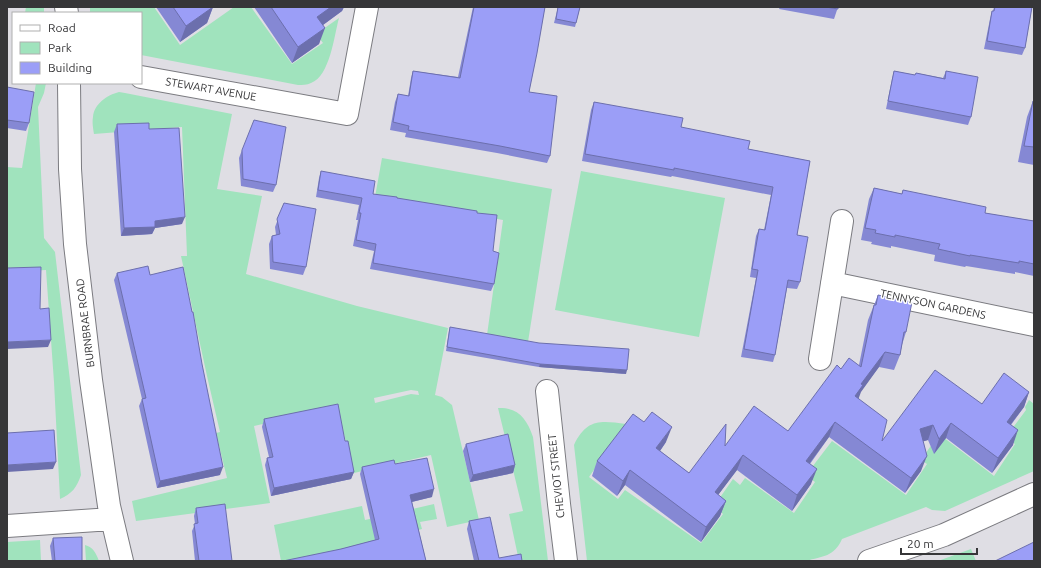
<svg xmlns="http://www.w3.org/2000/svg" width="1041" height="568" font-family="Ubuntu,sans-serif">
<rect width="100%" height="100%" fill="#dfdee4"/>
<!-- green -->
<path fill="#a0e3bd" fill-rule="evenodd" d="M26,7H44V13H25Z
M90,7H154L180,45L234,7H251L292,64L323,43L316,34L339,18C334,36 330,76 311,83C307,85 302,85 298,85L141,55V13H90Z
M36,83H46L44,93L38,107L44,238L55,252L81,475C77,487 72,494 60,499L54,382L46,270L7,272V167L22,168Z
M119,92L125,93L232,114L217,189L262,196L246,274L357,306L448,328L435,395L442,397L452,405L479,520L447,527L431,455L354,473L337,407L254,426L270,503L136,521L132,501L227,478L216,433L220,432L207,376L181,256H187L182,127L94,134C93,128 92,122 93,117C94,104 107,95 119,92ZM411,390L418,391L419,395L411,394L375,403L374,398Z
M382,158L552,189L528,342L487,335L503,220L375,197Z
M581,171L725,198L699,337L555,310Z
M1029,400L1034,404V471L945,511L932,510L926,507L842,539C834,557 823,556 806,561H587L574,445C587,418 601,421 626,424L589,477L618,499L625,490L701,543L723,514L714,506L733,479L740,485L745,478L794,513L815,482L806,475L832,441L906,495L927,464L921,460L939,434L994,476L1015,444L1006,437L1026,410L1025,407Z
M498,408C518,407 527,419 533,437L548,561H519L509,514L523,511Z
M434,504L437,519L420,522L422,529L303,561H281L274,525L362,506L365,520Z
M40,540L41,561H7V542Z
M85,545C93,547 96,553 99,561H86Z
M971,549L976,561H938Z"/>
<g fill="none" stroke-linecap="round" stroke-linejoin="round">
<defs>
<path id="minor" d="M66,7L67,13
M141,77L347,114L367,7
M69,83L70,169L75,244L91,380L109,506L122,561
M832,283L1034,325
M820,359L842,221
M547,391L559,504L566,561
M7,526L112,519
M869,561L944,535L1034,494"/>
</defs>
<!-- minor casing -->
<use href="#minor" stroke="#7b7b80" stroke-width="24"/>
<!-- minor -->
<use href="#minor" stroke="#fff" stroke-width="22"/>
</g>
<!-- wall -->
<path fill="#8588d4" d="M156,7H213L207,23L180,42Z
M254,7H344L342,11L323,25L319,44L292,63Z
M473,7H545L529,92L550,156L547,163L497,153L405,137L406,133L390,130L395,102L398,94L408,96L411,78L413,71L458,77Z
M558,7H580L575,27L554,23Z
M780,7H838L834,19L779,9Z
M994,7H1032L1025,48L1022,55L984,49L990,19L992,11H993Z
M894,71L915,75L916,73L943,78L946,71L971,117L968,125L886,109L892,79Z
M7,87L29,123L26,131L7,128Z
M1033,101H1034V165L1018,162L1027,117Z
M594,102L681,127L748,149L810,161L797,235L800,282L797,289L787,288L775,355L773,362L741,357L756,278L750,277L756,236L759,229L764,230L771,195L672,176L671,177L582,161L591,110Z
M117,124L149,129L182,224L155,228L152,234L121,236L114,132Z
M242,150L276,185L273,192L241,186L239,158Z
M321,171L373,194L477,213L493,251L494,284L491,291L370,269L374,251L353,246L358,220H356L359,205L316,197L319,178Z
M874,188L902,194L903,190L985,213L1034,221V276L1015,272V274L966,266L965,267L934,261L935,255L891,246V248L871,244L872,242L861,240L869,199Z
M284,203L306,267L303,275L270,269L269,244L272,236L276,235L275,227Z
M117,273L150,275L220,475L157,488L139,406L142,399L114,280Z
M878,295L906,332L902,345L900,355L894,370L879,367L860,392L858,398L882,441L982,404L1029,392L1024,407L1011,425L1013,445L992,473L946,438L934,454L928,440L923,441L921,471L905,493L829,437L810,464L811,484L792,511L737,470L718,495L726,501L720,516L701,542L625,485L617,496L592,476L597,461L666,442L660,451L689,473L725,446L788,431L841,369L859,365L868,320Z
M450,327L626,374L539,367L446,351L449,331Z
M264,419L345,441L354,472L351,479L271,496L265,465L267,458L269,457L262,427Z
M466,444L515,465L513,473L470,482L463,451Z
M395,464L432,497L412,502L426,561L341,549L375,540L360,474L362,467Z
M196,508L232,561H195L192,531L195,524L194,516Z
M469,521L499,558L522,561H474L467,529Z
M53,538L82,561H52L50,546Z"/>
<!-- shaded-wall -->
<path fill="#6c6fad" d="M213,7L207,23L180,42L186,26Z
M331,7H344L342,11L312,33L317,17Z
M325,28L319,44L292,63L298,47Z
M185,217L182,224L155,228L152,234L121,236L124,228L155,221Z
M51,340L48,347L7,349V342Z
M885,352L879,367L861,392L858,400L855,396L861,384Z
M540,364L627,370L626,374L539,367Z
M1029,392L1024,407L1001,437L1007,422Z
M835,422L829,437L800,476L806,461Z
M951,423L946,438L934,454L939,439Z
M933,425L928,440L915,444L920,429Z
M672,427L666,442L651,464L656,448Z
M1018,430L1013,445L992,473L998,458Z
M743,455L737,470L709,507L715,492Z
M927,456L921,471L905,493L911,478Z
M56,462L53,469L7,472V465Z
M515,465L513,473L470,482L473,475Z
M223,467L220,475L157,488L160,481Z
M817,469L811,484L792,511L797,495Z
M630,470L625,485L617,496L623,481Z
M354,472L351,479L271,496L274,488Z
M434,489L432,497L407,503L410,495Z
M726,501L720,516L701,542L706,527Z"/>
<!-- building -->
<path fill="#9b9ef7" stroke="#6c6fad" d="M173,7H213L186,26Z
M271,7H331L317,17L325,28L298,47Z
M474,7H545L537,53L529,92L557,96L550,156L500,146L408,130L409,126L393,122L398,94L409,96L413,71L460,78Z
M558,7H580L576,23L556,19Z
M826,7H838V9Z
M995,7H1032L1025,48L987,41L992,11H994Z
M894,71L915,75L916,73L945,79L946,71L978,77L971,117L888,101Z
M7,87L34,92L29,123L7,120Z
M1033,101H1034V147L1024,146Z
M594,102L683,118L681,127L750,141L748,149L810,161L797,235L808,237L800,282L788,280L775,355L744,349L758,270L752,269L759,229L765,230L773,187L674,168V170L585,154Z
M254,120L286,127L276,185L243,179L242,150Z
M149,123V129L179,128L185,217L155,221V227L124,228L117,124Z
M321,171L375,181L373,194L397,197V198L477,211V213L497,215L493,251L499,253L494,284L373,263L376,244L356,240L361,213H359L362,198L318,190Z
M874,188L902,194L903,190L986,207L985,213L1034,221V264L1019,261V263L970,255V256L938,249L940,244L895,235V237L875,233L876,230L865,228Z
M284,203L316,209L306,267L273,262L272,236L280,234L277,219Z
M148,266L150,275L183,267L192,312H193L202,364L223,467L160,481L142,399L146,398L117,273Z
M41,267L40,309L49,308L51,340L7,342V268Z
M878,295L912,302L906,332H904L900,355L885,352L861,384L863,385L855,396L887,420L882,441L935,370L982,404L1004,373L1029,392L1007,422L1018,430L998,458L951,423L939,439L933,425L920,429L927,456L911,478L835,422L806,461L817,469L797,495L743,455L715,492L726,501L706,527L630,470L623,481L597,461L633,414L644,422L652,412L672,427L656,448L689,473L726,424L725,446L754,406L788,431L837,365L841,369L849,358L861,367L874,305H876Z
M450,327L539,343L629,349L627,370L540,364L447,347Z
M338,404L345,441H348L354,472L274,488L267,458L273,457L264,419Z
M54,430L56,462L7,465V433Z
M508,434L515,465L473,475L466,444Z
M427,458L434,489L410,495L426,561H283L341,549L379,539L362,467L394,460L395,464Z
M225,504L232,561H199L194,524L198,523L196,508Z
M490,517L499,558L521,554L522,561H479L469,521Z
M82,537V561H55L53,538Z
M1034,542V561H995Z"/>
<g text-anchor="middle" dominant-baseline="central" stroke-width="3" stroke-linejoin="round" paint-order="stroke">
<!-- street labels -->
<g font-size="11" fill="#363638" stroke="#fff">
<text transform="translate(211 89) rotate(10)">STEWART AVENUE</text>
<text transform="translate(933 304) rotate(12)">TENNYSON GARDENS</text>
<text transform="translate(85 323) rotate(-97)">BURNBRAE ROAD</text>
<text transform="translate(556 476) rotate(-96)">CHEVIOT STREET</text>
</g>
</g>
<!-- border -->
<rect width="1041" height="568" fill="none" stroke="#363638" stroke-width="16"/>
<!-- legend -->
<rect x="12" y="12" width="130" height="72" fill="#ffffff" stroke="#afafaf"/>
<rect x="20" y="25" width="20" height="6" fill="#ffffff" stroke="#afafaf"/>
<text x="48" y="32" font-size="12" fill="#363638">Road</text>
<rect x="20" y="42" width="20" height="12" fill="#a0e3bd" stroke="#afafaf"/>
<text x="48" y="52" font-size="12" fill="#363638">Park</text>
<rect x="20" y="62" width="20" height="12" fill="#9b9ef7" stroke="#afafaf"/>
<text x="48" y="72" font-size="12" fill="#363638">Building</text>
<!-- scale -->
<path d="M901 548v6h76v-6" fill="none" stroke="#363638" stroke-width="2"/>
<text x="907" y="548" font-size="12" fill="#363638" stroke="#ffffff" stroke-width="3" paint-order="stroke">20 m</text>
</svg>
